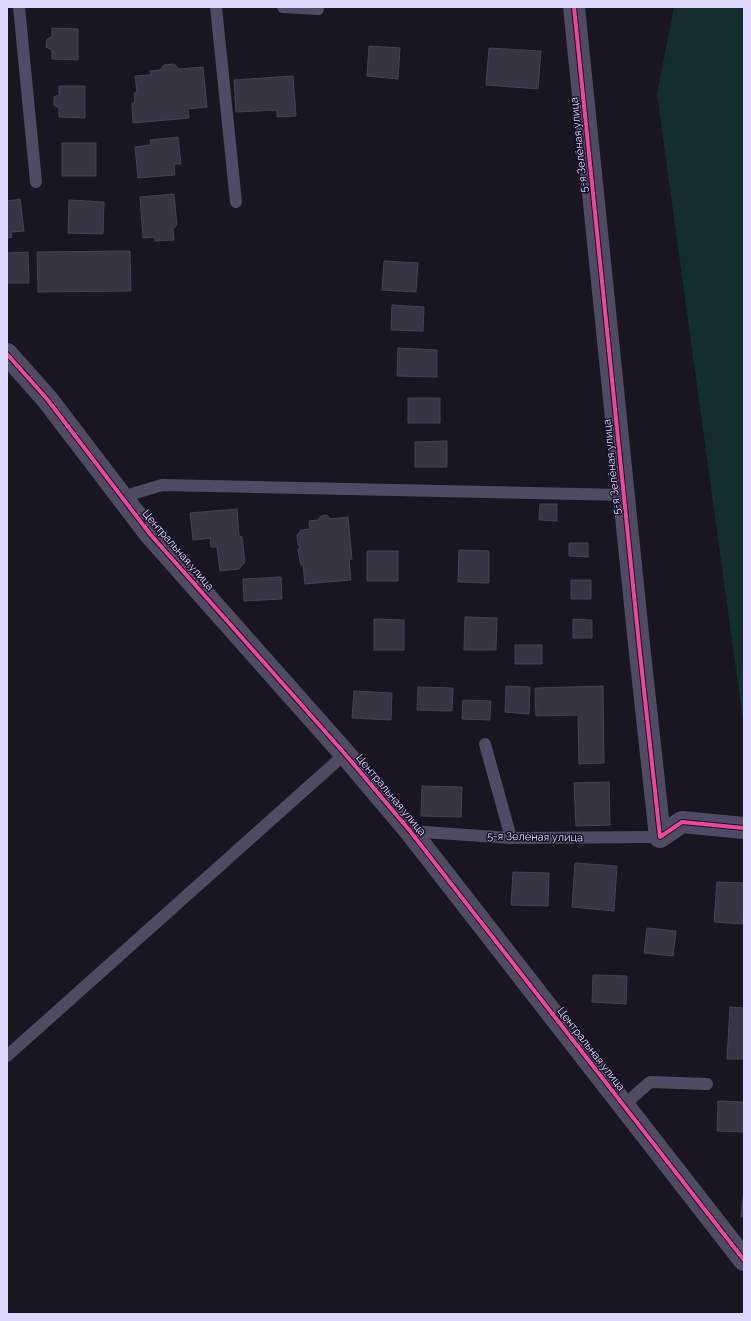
<svg xmlns="http://www.w3.org/2000/svg" width="751" height="1321" font-family="Raleway,sans-serif">
<rect width="100%" height="100%" fill="#191622"/>
<!-- green -->
<path fill="#142d2f" d="M674,7H744V728L657,94Z"/>
<!-- building -->
<path fill="#383444" stroke="#464156" d="M52,28L78,29V60L52,59V50L46,47L47,39L52,37Z
M369,46L400,48L398,79L367,76Z
M489,48L541,51L538,89L486,85Z
M174,64L179,69L203,67L207,107L188,109L189,118L133,123L132,103L135,102L134,93L137,92L135,76L151,75L150,71L160,70L164,65Z
M293,76L296,116L277,117V110L236,112L234,80Z
M59,86H85V118L59,117V108L54,105V97L59,95Z
M178,137L181,164H174L175,175L138,178L135,147L151,145L150,140Z
M62,143H96V176H62Z
M174,194L177,225L173,229L174,240L155,241V237L143,238L140,197Z
M20,199L24,231L11,232L12,237L7,238V201Z
M69,200L104,202L103,234L68,233Z
M130,251L131,291L38,292L37,252Z
M28,252L29,283H7V253Z
M384,261L418,263L416,292L382,290Z
M392,305L424,307L423,331L391,330Z
M398,348L437,350V377L397,376Z
M408,398H440V423H408Z
M447,441V467H415V442Z
M540,504H557V521L539,520Z
M237,509L239,536L242,537L245,562L239,569L220,571L217,547H211L210,538L193,540L190,513Z
M327,515L331,519L348,517L352,559H349L351,580L305,584L303,565H301L298,550L300,546L298,545L297,535L301,530L310,529L309,521L318,520L321,516Z
M569,543H588V557L569,556Z
M459,550L489,551V583L458,582Z
M367,551H398V581H367Z
M281,577L282,599L244,601L243,579Z
M571,580H591V599H571Z
M465,617L497,618L496,650H464Z
M374,619L404,620V650H374Z
M573,619L592,620V638H573Z
M515,645H542V664H515Z
M506,686L530,687L529,714L505,712Z
M603,686L604,763L579,764L578,715L536,716L535,688Z
M418,687L453,688L452,711L417,710Z
M354,691L392,693L391,720L352,718Z
M463,700L491,701L490,720L462,719Z
M609,782L610,825L576,826L574,783Z
M422,786L462,787L461,817L421,816Z
M575,863L617,866L614,911L572,907Z
M513,872L549,873L548,906L511,905Z
M717,882L744,883L743,924L714,922Z
M647,928L676,931L673,956L644,953Z
M593,975L627,976L626,1004L592,1002Z
M730,1007L744,1008V1059H727Z
M718,1101L744,1102V1132L717,1131Z
M744,1189V1217H741Z"/>
<g fill="none" stroke-linecap="round" stroke-linejoin="round">
<!-- service -->
<path stroke="#4e4b62" stroke-width="12" d="M19,7L36,182
M216,7L236,202
M283,7L318,9
M122,497L162,485L624,495
M485,744L511,838
M410,831L511,838L660,837
M7,1056L345,754
M624,1105L650,1082L707,1084"/>
<!-- minor -->
<path stroke="#4e4b62" stroke-width="22" d="M574,7L639,644L660,837L682,822L744,828"/>
<!-- tertiary -->
<path stroke="#4e4b62" stroke-width="22" d="M7,354L47,399L150,534L345,754L410,831L744,1260"/>
<defs>
<path id="cycleway" d="M574,7L639,644L660,837L682,822L744,828
M7,354L47,399L150,534L345,754L410,831L744,1260"/>
</defs>
<!-- cycleway casing -->
<use href="#cycleway" stroke="#161028" stroke-width="6"/>
<!-- cycleway -->
<use href="#cycleway" stroke="#ed469a" stroke-width="4"/>
</g>
<g text-anchor="middle" dominant-baseline="central" stroke-width="3" stroke-linejoin="round" paint-order="stroke">
<!-- street labels -->
<g font-size="11" fill="#dfd8fe" stroke="#161028">
<text transform="translate(579 145) rotate(-96)">5-я Зелёная улица</text>
<text transform="translate(612 467) rotate(-96)">5-я Зелёная улица</text>
<text transform="translate(178 550) rotate(49)">Центральная улица</text>
<text transform="translate(391 795) rotate(50)">Центральная улица</text>
<text transform="translate(535 837) rotate(1)">5-я Зелёная улица</text>
<text transform="translate(591 1049) rotate(52)">Центральная улица</text>
</g>
</g>
<!-- border -->
<rect width="751" height="1321" fill="none" stroke="#dfd8fe" stroke-width="16"/>
</svg>
